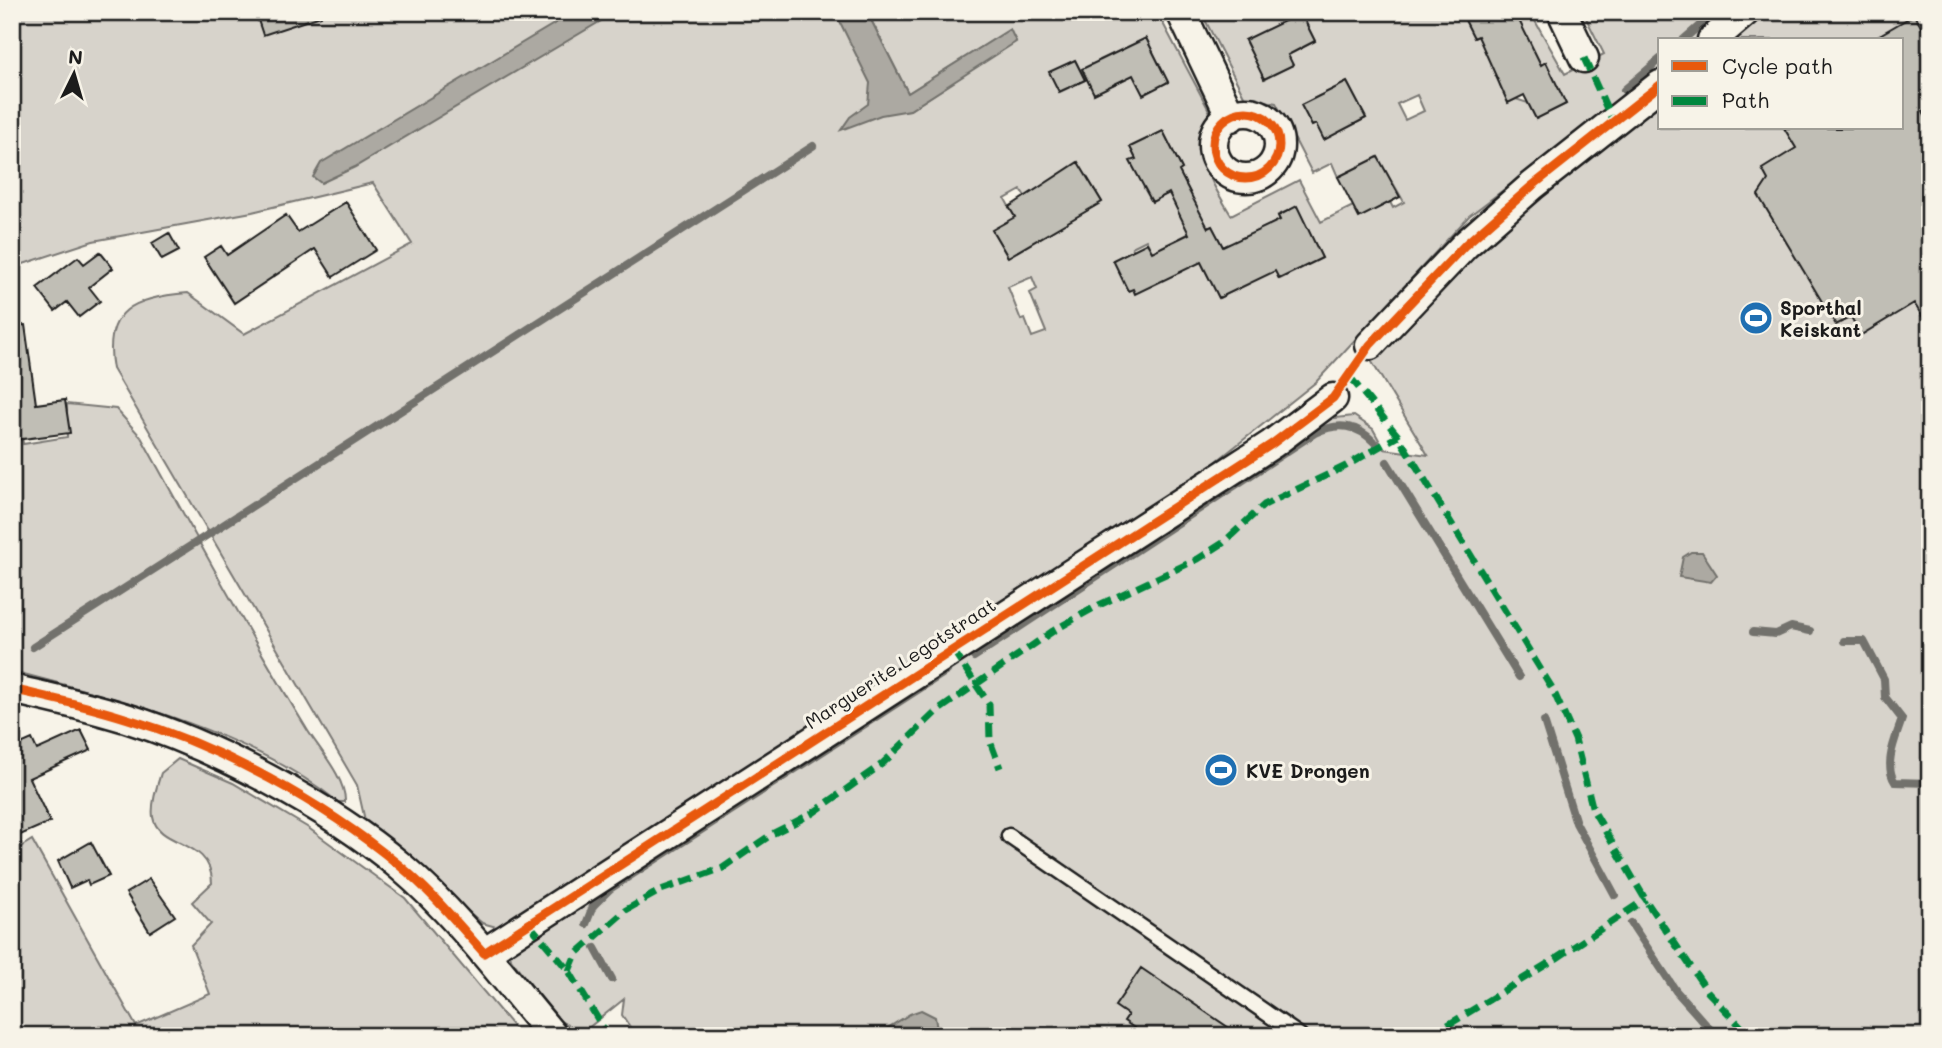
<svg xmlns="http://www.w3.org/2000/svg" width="1942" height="1048" font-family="Mali,sans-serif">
<rect width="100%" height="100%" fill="#f7f3e8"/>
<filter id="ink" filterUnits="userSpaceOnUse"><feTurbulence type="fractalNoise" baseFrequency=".0143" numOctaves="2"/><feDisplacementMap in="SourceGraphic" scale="14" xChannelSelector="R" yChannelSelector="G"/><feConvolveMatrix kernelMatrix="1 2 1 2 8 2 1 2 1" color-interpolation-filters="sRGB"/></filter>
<g filter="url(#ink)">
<!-- green -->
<path fill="#d7d3cb" stroke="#7a7874" stroke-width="2" fill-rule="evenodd" d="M12,12H844L900,111L910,110L1016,41L1009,30L908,93L867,12H1095L1097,15L1157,12L1211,114C1199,165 1205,171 1231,215L1299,180L1321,222L1353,206L1390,202L1393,208L1404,202L1393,183L1389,184L1378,157L1338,177L1332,163L1312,173L1276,103L1245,98L1201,12H1474L1464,18L1474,38L1519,21L1524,18L1521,12H1530L1565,74L1604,54L1583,12H1733L1698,40H1660V71L1469,216L1316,382L1208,468L1129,523L500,928L482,923L366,825L357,785L113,369C102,309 136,297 188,293L244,334L412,244L373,183L252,212L93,241L14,267L12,276ZM1301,13L1315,41L1288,55L1292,65L1265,79L1245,41ZM1146,38L1168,82L1143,94L1133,75L1094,94L1100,60ZM1075,60L1085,80L1060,92L1050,73ZM1545,63L1566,104L1536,119L1528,103L1516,99L1508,103L1500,85ZM1347,82L1366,118L1325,139L1316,124L1312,126L1301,105ZM1417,95L1424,111L1405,120L1397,104ZM1163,131L1182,169L1171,175L1178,189L1186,185L1191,195L1175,204L1169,193L1152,202L1144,188L1149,185L1130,147ZM1078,163L1102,202L1007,256L993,231L1015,217L1005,199L1021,190L1032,207ZM1297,207L1322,258L1280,279L1256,232L1280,220L1278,215ZM1212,226L1223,247L1229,244L1248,284L1219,298L1200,260L1179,273L1162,247L1202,227L1204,230ZM1146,240L1157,261L1143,269L1132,247ZM1032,277L1037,289L1030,293L1046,332L1032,337L1025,319L1021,320L1008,287Z
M1755,12H1930V1036H636L622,1015L624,999L582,1033L558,1020L511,959L509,948L1059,594L1208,502L1326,419L1354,416L1373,429L1384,449L1428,455L1372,362L1429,290L1660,96V128H1902V40H1724Z
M12,364L23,444L67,437V404L116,409L141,437C196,536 249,635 308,731C320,750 346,779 345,802H338C251,732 119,699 12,671Z
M178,759L233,783L307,827L405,898L521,1036H12V848L14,851L32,840L136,1026L210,994L191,945L211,924L192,902L212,883C212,838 158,848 153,817C151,804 157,786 161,773Z"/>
<!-- water -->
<path fill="#aca9a2" stroke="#72716c" stroke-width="2" d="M574,12H616L355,167L321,183L313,177L321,163Z
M835,12H867L908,93L1010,29L1016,42L910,110L881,115L841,130L850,117L868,104L870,83Z
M1691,552H1702L1717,575L1711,582L1679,577L1683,557Z
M921,1010L935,1017L937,1030L933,1036H875L910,1014Z"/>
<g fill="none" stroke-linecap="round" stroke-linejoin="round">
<!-- stream -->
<path stroke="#72716c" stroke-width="8" d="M1683,40L1715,12
M1624,90L1660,59
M1387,462L1519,677
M1753,632L1776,634L1791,627L1810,631
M1844,641H1864L1884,679L1885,697L1902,719C1896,738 1883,764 1895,782L1930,783
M33,647L813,146
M974,657L1315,433C1338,422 1357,424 1375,443
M1544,721L1576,823L1615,895
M12,846L18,843
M1631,923L1676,991L1716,1036
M586,924L593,906L610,889L947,671
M595,948L612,979"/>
</g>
<!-- building -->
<path fill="#c0beb5" stroke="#1c1c1c" stroke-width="2" d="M272,12H321V16L263,35L257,17Z
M1461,12H1515L1541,65L1546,62L1566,104L1536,119L1524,95L1508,103L1478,36L1474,38Z
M1301,13L1315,41L1288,55L1293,65L1264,79L1245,40Z
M1914,15L1930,41V108L1923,112L1930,125V329L1914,303L1861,335L1851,317L1836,325L1758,195L1768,180L1762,169L1796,148L1784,128H1902V40H1871Z
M1146,38L1168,82L1143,95L1133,75L1094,94L1082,69Z
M1075,60L1085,80L1059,92L1049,72Z
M1347,82L1366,118L1324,140L1316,124L1312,126L1301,105Z
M1163,131L1182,169L1179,171L1208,228L1212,226L1223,247L1280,220L1278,216L1297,206L1322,258L1279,279L1275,271L1219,298L1201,262L1135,294L1133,289L1128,291L1113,260L1147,243L1152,252L1189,234L1169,193L1152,202L1130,161L1136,159L1130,147Z
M1378,157L1400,197L1359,218L1338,177Z
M1078,162L1102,202L1008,257L992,230L1015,217L1009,207Z
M346,202L376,250L333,277L315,249L234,303L204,257L221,246L227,255L286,215L298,232Z
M169,233L179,251L162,260L152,243Z
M100,252L113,268L89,287L100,301L79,317L67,302L55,311L37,288L78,257L84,264Z
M25,325L36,404L65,400L70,433L15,440L12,326Z
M81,730L91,750L29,778L50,822L18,836L12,823V742L14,747L32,739L37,750Z
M91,842L109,876L89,885L87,880L70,888L58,861Z
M149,879L175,916L150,932L126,893Z
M1141,968L1241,1036H1146L1124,1021L1128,1015L1115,1006Z"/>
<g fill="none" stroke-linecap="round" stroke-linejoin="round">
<defs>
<path id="service" d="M1009,836L1300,1036"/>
<path id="minor" d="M1181,12L1231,117
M1562,12L1584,58
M1712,40L1745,12
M1213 145a33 33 0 1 1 66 0a33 33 0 1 1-66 0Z
M1370,345L1465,245L1532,186L1660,85
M12,689C50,698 88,706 126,718C215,746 329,806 400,866C458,915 504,978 553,1036
M484,953L1272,444L1333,398"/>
</defs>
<!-- service casing -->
<use href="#service" stroke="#1c1c1c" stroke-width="19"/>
<!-- minor casing -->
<use href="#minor" stroke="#1c1c1c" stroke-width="33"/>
<!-- service -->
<use href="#service" stroke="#f7f3e8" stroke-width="14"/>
<!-- minor -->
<use href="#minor" stroke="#f7f3e8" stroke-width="28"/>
<!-- quiet -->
<path stroke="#00873e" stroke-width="7" stroke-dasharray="14 7" stroke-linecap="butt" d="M1584,58L1614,124
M1350,377L1398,436L1552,688L1575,739L1593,810L1648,904L1708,992L1750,1036
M953,650L989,704L990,741L1000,768
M529,924L569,971L608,1036
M569,971L576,954L626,910L661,890L723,868L772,834L813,813L882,764L936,712L1053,631L1097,606L1198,559L1223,543L1264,505L1346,466L1398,436
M1430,1036L1557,958L1646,899"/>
<defs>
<path id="cycleway" d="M1213 145a33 33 0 1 1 66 0a33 33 0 1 1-66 0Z
M12,689C50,698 88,706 125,718C222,747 321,801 399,865C431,891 457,923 484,953L1272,444L1333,398L1370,345L1465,245L1532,186L1660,85"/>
</defs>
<!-- cycleway casing -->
<use href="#cycleway" stroke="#f7f3e8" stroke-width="13"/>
<!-- cycleway -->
<use href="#cycleway" stroke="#e8590c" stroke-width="9"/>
</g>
</g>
<!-- icons -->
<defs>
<symbol id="stadium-disc" viewBox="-11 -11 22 22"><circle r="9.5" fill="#1f6fb2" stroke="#f7f3e8"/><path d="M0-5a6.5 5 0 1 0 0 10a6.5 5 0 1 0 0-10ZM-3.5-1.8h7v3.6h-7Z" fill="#fff"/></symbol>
</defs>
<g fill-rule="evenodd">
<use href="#stadium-disc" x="1737" y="299" width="38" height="38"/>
<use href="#stadium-disc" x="1202" y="751" width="38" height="38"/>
</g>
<g text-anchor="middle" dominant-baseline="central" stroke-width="6" stroke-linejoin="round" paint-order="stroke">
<!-- poi labels -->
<g font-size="19" font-weight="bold" fill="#1c1c1c" stroke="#f7f3e8" text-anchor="start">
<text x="1780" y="307">Sporthal<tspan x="1780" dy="22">Keiskant</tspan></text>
<text x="1246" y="770">KVE Drongen</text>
</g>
<!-- street labels -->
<g font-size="19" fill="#1c1c1c" stroke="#f7f3e8">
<text transform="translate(900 663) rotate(-33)">Marguerite Legotstraat</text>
</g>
</g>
<!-- margin -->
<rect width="1942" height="1048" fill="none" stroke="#f7f3e8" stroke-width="42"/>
<rect x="21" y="21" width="1900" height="1006" fill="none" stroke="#1c1c1c" stroke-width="2.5" filter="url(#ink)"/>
<!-- legend -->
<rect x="1658" y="38" width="245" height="91" fill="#f7f3e8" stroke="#9f9d96" stroke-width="2"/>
<rect x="1672" y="61" width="35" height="10" fill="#e8590c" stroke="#9f9d96" stroke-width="2"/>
<text x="1722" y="74" font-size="21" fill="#1c1c1c">Cycle path</text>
<rect x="1672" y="96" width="35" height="10" fill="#00873e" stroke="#9f9d96" stroke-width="2"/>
<text x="1722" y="108" font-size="21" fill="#1c1c1c">Path</text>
<!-- north arrow -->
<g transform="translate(74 74) rotate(5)" stroke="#f7f3e8" stroke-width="5" paint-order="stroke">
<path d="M0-5L12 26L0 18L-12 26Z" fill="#1c1c1c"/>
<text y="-10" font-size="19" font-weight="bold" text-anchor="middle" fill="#1c1c1c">N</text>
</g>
</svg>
